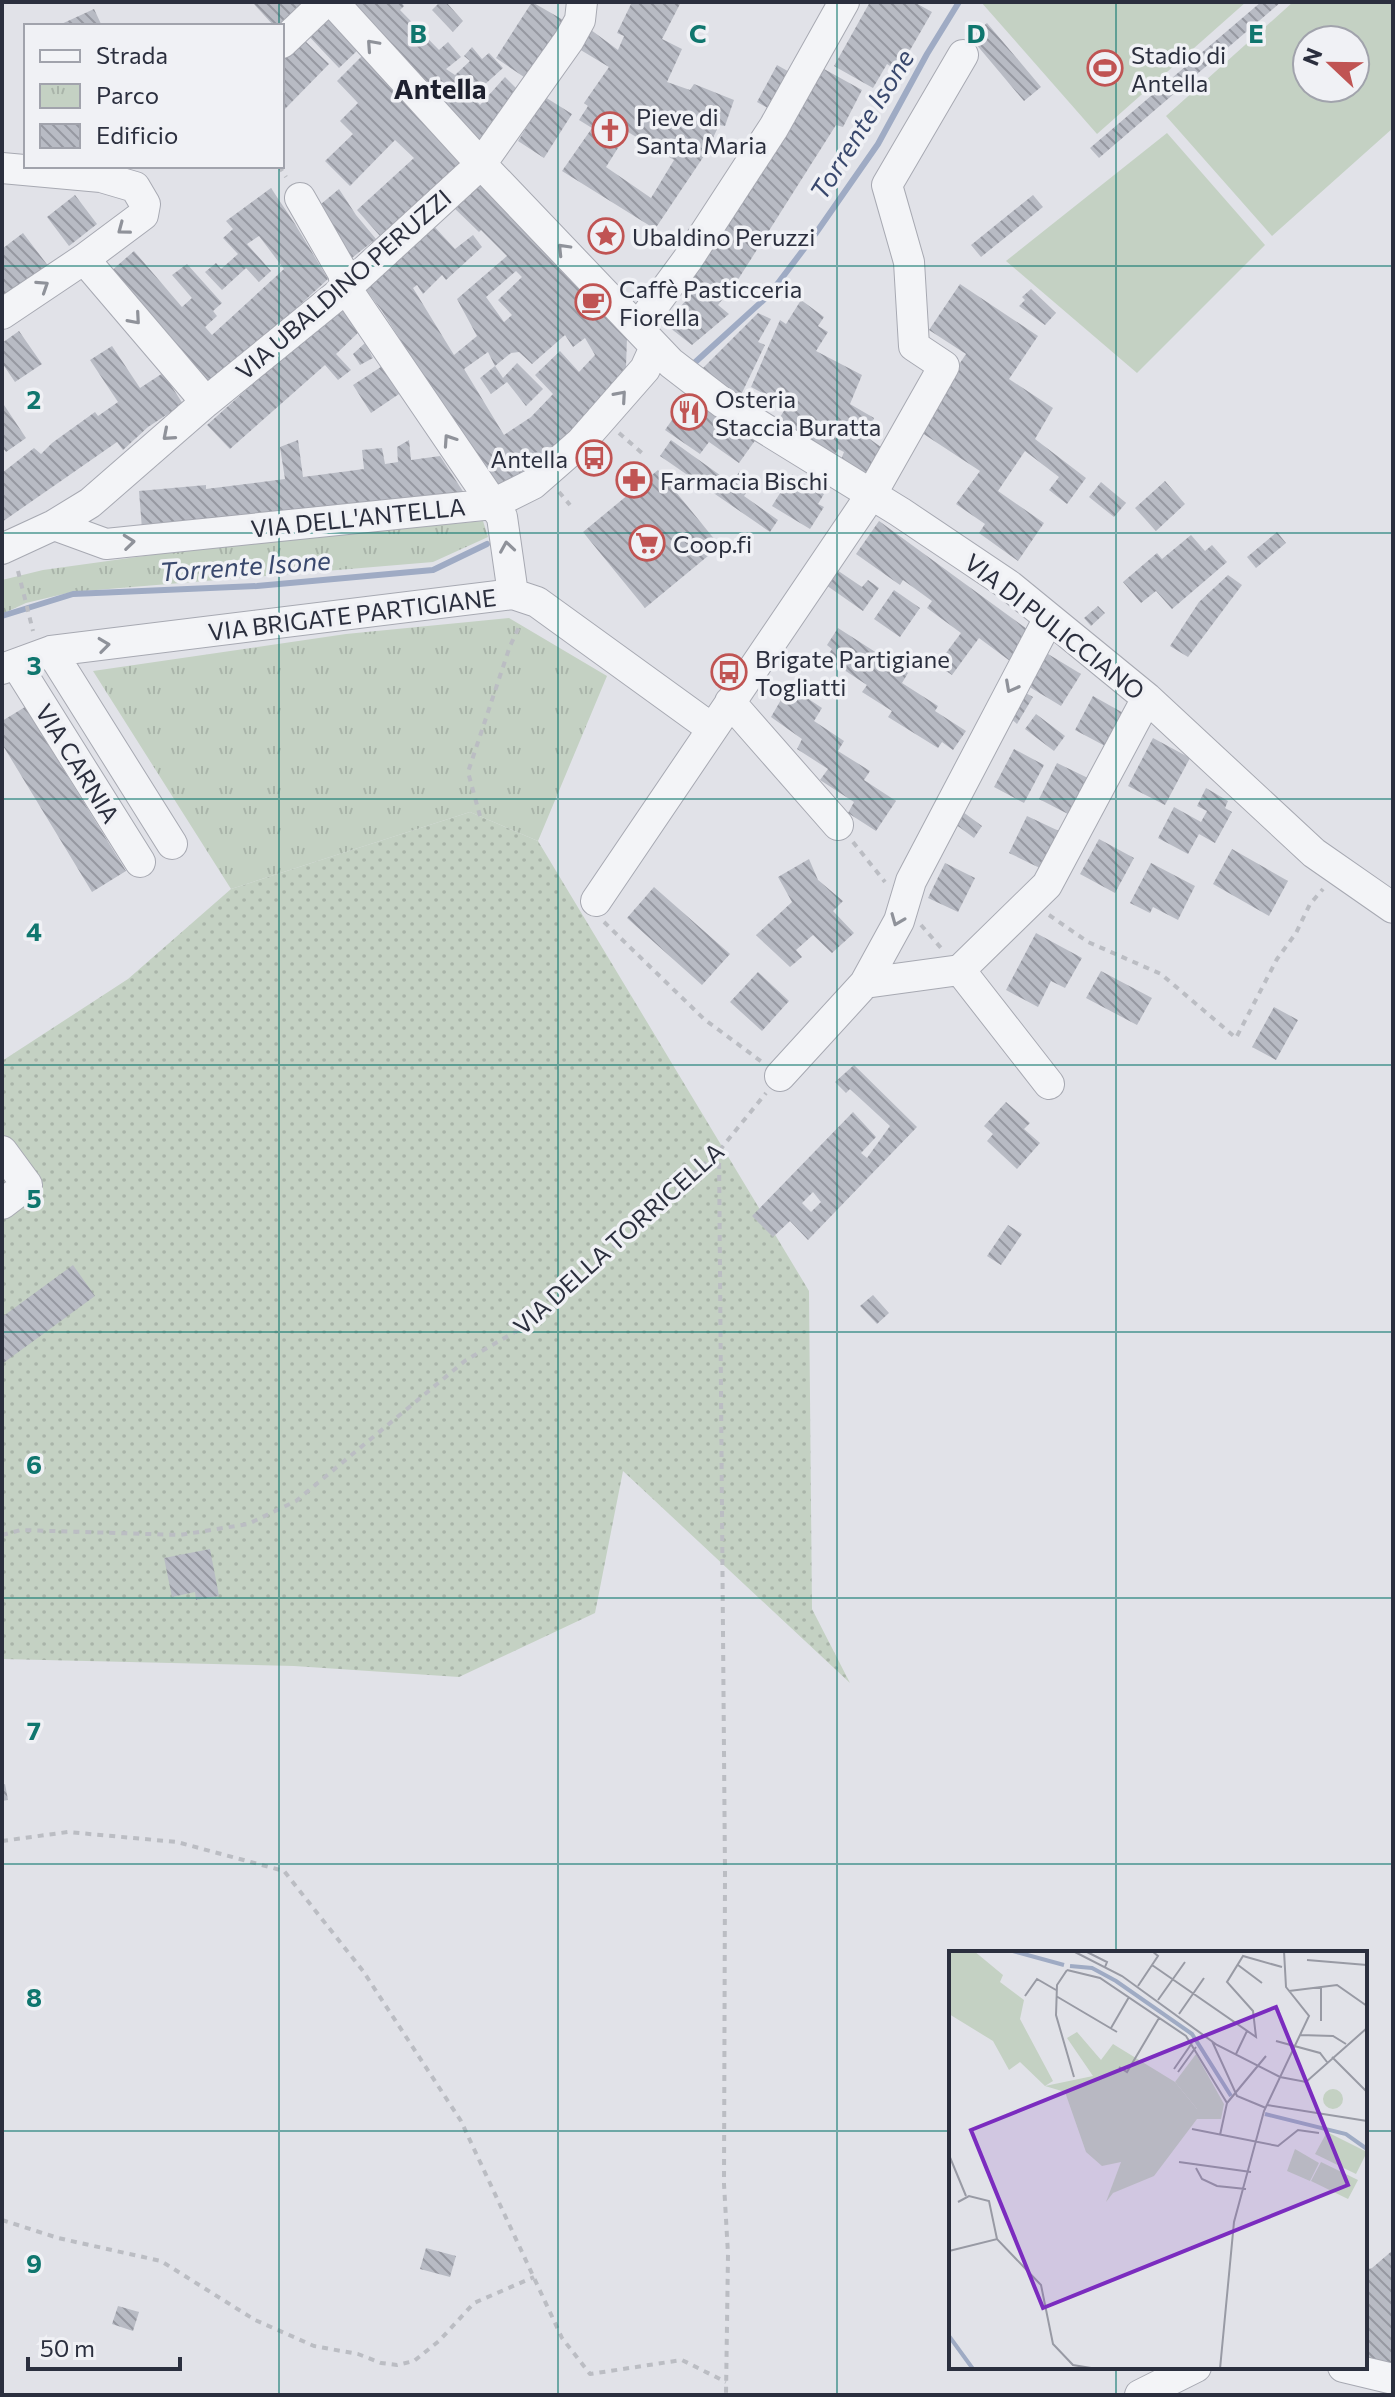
<svg xmlns="http://www.w3.org/2000/svg" width="1395" height="2397" font-family="Commissioner,sans-serif">
<defs>
<pattern id="grass-dots" width="8" height="8" patternUnits="userSpaceOnUse" patternTransform="scale(2)"><rect width="8" height="8" fill="#c4d1c3"/><path d="M2 2h.1M6 6h.1" fill="none" stroke="#a9b4a9" stroke-width="1.8" stroke-linecap="round"/></pattern>
<pattern id="park-tufts" width="24" height="20" patternUnits="userSpaceOnUse" patternTransform="scale(2)"><rect width="24" height="20" fill="#c4d1c3"/><path d="M3 7l-1-3M5 7V3M7 7l1-3M15 17l-1-3M17 17v-4M19 17l1-3" fill="none" stroke="#a9b4a9"/></pattern>
<pattern id="building-back-hatch" width="6" height="6" patternUnits="userSpaceOnUse" patternTransform="scale(2)"><rect width="6" height="6" fill="#b8bbc4"/><path d="M-1 5l2 2M0 0l6 6M5-1l2 2" fill="none" stroke="#9698a1"/></pattern>
</defs>
<rect width="100%" height="100%" fill="#e1e2e8"/>
<!-- grass -->
<path fill="url(#grass-dots)" d="M470,812L538,841L809,1291L812,1609L850,1683L623,1471L595,1613L459,1677L294,1666L2,1659V1061L128,979L231,889Z"/>
<!-- park -->
<path fill="url(#park-tufts)" d="M483,521L488,537L433,562L72,592L26,603L2,614V580L43,570L216,546Z
M509,618L607,676L538,841L470,812L231,889L93,671L346,634Z"/>
<!-- garden -->
<path fill="#c4d1c3" fill-rule="evenodd" d="M981,2H1246L1097,134Z
M1293,2H1393V128L1272,236L1166,116ZM1307,40H1355V88H1307Z
M1167,133L1265,245L1137,373L1006,261Z"/>
<g fill="none" stroke-linecap="round" stroke-linejoin="round">
<!-- stream -->
<path stroke="#9fabc4" stroke-width="6" d="M691,366L769,295L816,233L878,144L927,54L959,2
M2,616L73,594L257,586L433,570L487,544"/>
</g>
<!-- building -->
<path fill="url(#building-back-hatch)" fill-rule="evenodd" d="M252,2H307L281,26H274Z
M351,2H401L404,6L400,10L439,50L448,42L461,57L446,69L455,75L470,61L464,56L472,47L482,59L489,53L503,68L472,96L480,105L505,77L519,91L477,146Z
M440,2H446L463,21L453,32L432,10Z
M532,2L565,21L527,79L496,58Z
M632,2H681L662,39L682,49L667,82L690,90L694,84L734,100L725,126L719,125L706,153L655,229L562,171L592,128L579,120L588,106L584,103L609,67L579,49L591,30L618,50L624,36L617,33ZM674,112L686,118L681,127L669,120ZM628,132L674,160L651,198L606,167Z
M870,2H914L932,12L898,71L887,64L873,88L834,66Z
M1261,2H1281L1099,158L1090,148Z
M94,9L102,26H57Z
M324,10L360,48L339,68L303,30Z
M987,23L1041,87L1024,101L970,37Z
M301,37L329,64L282,112V57Z
M363,55L463,161L380,236L357,210L414,158L395,140L350,186L325,161L353,134L340,121L358,103L337,81Z
M777,65L793,74L773,111L757,102Z
M824,69L862,90L843,127L836,125L739,278L718,305L729,314L692,345L665,324L696,289L688,284Z
M545,97L572,114L544,158L518,141Z
M484,178L627,337L626,367L560,446L524,471L493,487L382,311L364,287L431,223L455,249L473,235L482,247L446,280L442,275L423,294L417,285L413,288L454,355L477,336L457,299L507,256L481,230L479,232L451,205ZM516,271L522,277L498,300L512,315L504,322L486,297ZM565,335L573,347L585,338L595,355L579,372L560,351L535,375L553,394L531,417L504,435L464,369L488,352L495,366L511,353L519,352L532,364Z
M271,188L295,224L328,279L210,388L110,272L134,251L182,307L192,298L172,275L187,264L222,303L213,311L217,316L205,327L212,335L284,269L259,236L247,244L271,271L259,282L246,268L222,290L205,272L216,263L221,269L238,254L223,238L233,229L226,221Z
M339,189L356,215L376,239L348,261L315,209Z
M75,195L97,224L69,246L47,217Z
M1033,195L1043,207L981,257L971,245Z
M23,233L49,267L2,302V249Z
M960,284L1038,336L1009,379L1053,408L1035,439L1086,478L1067,504L1049,490L1059,477L1025,451L998,491L1044,523L1018,561L979,533L985,524L956,504L980,471L916,429L966,354L929,330Z
M1031,289L1056,313L1045,325L1019,306L1025,300L1022,297Z
M801,300L824,317L818,326L828,332L816,351L862,375L850,404L874,418L867,437L885,450L868,480L840,462L844,452L838,449L834,456L777,422L787,406L751,387L780,320L786,324Z
M341,305L361,330L336,354L351,370L338,380L325,365L230,449L207,425Z
M758,313L771,319L758,342L765,345L740,397L698,373Z
M19,331L42,364L15,382L2,363V343Z
M365,343L373,358L360,365L353,354Z
M112,346L140,388L163,373L183,404L148,427L123,450L117,442L2,522V473L34,448L41,454L52,443L95,412L98,416L118,402L90,360Z
M517,363L543,389L526,406L507,382L491,394L480,378L495,366L503,378Z
M384,365L402,392L371,413L353,385Z
M688,397L700,405L705,398L759,435L739,463L709,442L700,454L665,430Z
M2,402L26,438L6,452L2,447Z
M298,440L303,477L364,469L362,450L382,448L385,464L398,462L397,447L409,440L411,460L440,456L464,493L142,529L139,491L206,485V489L285,479L280,447Z
M671,440L731,483L740,471L755,481L744,496L778,520L770,532L660,456Z
M658,470L720,546L645,608L583,532Z
M792,474L824,494L818,504L824,507L810,529L772,506Z
M1165,481L1185,504L1156,531L1135,508Z
M1101,482L1126,503L1114,517L1089,497Z
M879,521L1031,632L1010,661L979,638L952,675L937,665L961,633L927,608L932,601L903,580L900,585L856,554Z
M1277,532L1286,543L1256,568L1247,557Z
M1191,535L1205,551L1212,545L1227,562L1172,609L1156,591L1141,603L1123,582L1157,553L1162,559Z
M837,570L862,587L868,580L879,588L863,611L826,585Z
M1228,575L1242,585L1188,657L1170,646L1199,602Z
M894,590L920,608L900,637L874,619Z
M1098,606L1105,613L1091,626L1084,618Z
M838,628L908,673L902,683L938,706L935,711L966,731L953,750L942,742L938,748L888,717L892,711L862,692L867,685L826,658L832,649L827,645Z
M1048,654L1081,674L1061,706L1028,686Z
M789,686L822,708L814,721L844,741L838,751L870,771L864,780L896,801L876,831L848,813L854,802L820,780L828,769L797,749L802,739L771,717Z
M1020,690L1033,697L1017,724L1007,715Z
M1093,696L1125,714L1107,747L1075,730Z
M25,707L126,871L92,892L2,744V721Z
M1036,714L1065,736L1054,751L1025,729Z
M1153,738L1190,758L1165,805L1128,786Z
M1014,749L1044,765L1024,803L994,787Z
M1057,763L1088,778L1070,815L1039,799Z
M1206,788L1228,801L1225,808L1232,812L1215,843L1199,834L1188,854L1158,838L1174,807L1201,822L1207,811L1197,806Z
M959,809L982,826L974,838L951,821Z
M1027,816L1061,832L1042,869L1009,853Z
M1099,839L1134,858L1115,893L1080,874Z
M1232,849L1288,881L1269,916L1213,884Z
M809,859L818,880L843,901L833,911L854,933L832,953L813,935L796,950L802,957L790,967L756,935L792,902L778,877Z
M945,863L975,878L958,912L928,898Z
M1151,863L1195,886L1178,920L1153,907L1150,913L1130,903Z
M654,887L730,954L702,985L627,918Z
M1036,933L1082,958L1065,988L1051,981L1038,1007L1006,990Z
M1101,971L1152,998L1137,1025L1086,998Z
M758,972L789,1001L762,1031L730,1002Z
M1274,1007L1298,1020L1276,1060L1252,1047Z
M854,1065L917,1127L808,1240L790,1221L773,1237L752,1216L853,1112L876,1137L861,1153L867,1158L890,1126L850,1089L846,1093L835,1082ZM813,1192L821,1202L811,1212L802,1203Z
M1006,1102L1030,1123L1024,1129L1040,1143L1017,1169L987,1141L993,1134L984,1126Z
M1008,1225L1022,1234L1001,1265L987,1256Z
M73,1265L95,1296L2,1364V1317Z
M873,1295L889,1313L877,1324L860,1306Z
M210,1549L219,1596L196,1600L195,1592L172,1597L164,1558Z
M5,1784L8,1800L2,1801V1785Z
M426,2248L456,2256L450,2277L420,2269Z
M1393,2250V2366L1367,2361L1365,2353V2270L1372,2268Z
M118,2306L139,2312L133,2331L112,2324Z"/>
<g fill="none" stroke-linecap="round" stroke-linejoin="round">
<defs>
<path id="minor" d="M333,2L481,164L671,363L723,403L900,512L1010,586L1147,698L1314,853L1393,908
M282,43L325,2
M2,168L101,177L135,187L145,204L143,215L84,259L2,314
M300,198L343,273L346,288L502,517L513,594
M84,259L206,402
M638,327L688,259L774,127L844,2
M54,525L106,544L493,504L533,484L581,442L645,369L655,347
M2,549L54,525L90,503L206,402L346,288L481,164L569,40L580,20L582,2
M51,651L172,844
M16,664L140,862
M2,669L51,651L513,594L537,602L711,728
M730,702L838,825
M596,901L871,495L944,366L914,346L909,262L887,185L963,55
M960,970L1049,1084
M865,983L960,970L1047,885L1147,698
M780,1076L865,983L899,921L911,881L1049,618
M2,1151L27,1185L2,1204
M1343,2367L1393,2379
M1140,2395L1196,2367"/>
</defs>
<!-- minor casing -->
<use href="#minor" stroke="#a7a9b2" stroke-width="32"/>
<!-- path -->
<path stroke="#bbbdc3" stroke-width="4" stroke-dasharray="6 6" stroke-linecap="butt" d="M279,166L286,177
M619,433L642,453
M559,492L570,505
M18,571L33,631
M480,816L468,772L510,646L520,625
M853,842L885,882
M1049,915L1088,942L1161,974L1236,1038L1277,959L1296,933L1310,904L1323,889
M604,922L704,1019L762,1062
M921,925L942,949
M719,1151L725,1872L724,2184L728,2254L726,2395
M2,1535L21,1530L180,1535L248,1524L296,1501L466,1360L527,1325L719,1151L766,1093
M2,1841L68,1832L177,1842L284,1871L363,1971L461,2121L562,2338L590,2374L682,2360L726,2382
M2,2220L58,2238L161,2261L255,2320L314,2346L358,2354L381,2363L397,2365L414,2361L439,2341L474,2303L534,2277"/>
<!-- minor -->
<use href="#minor" stroke="#f3f4f7" stroke-width="30"/>
</g>
<!-- one-way arrows -->
<defs><path id="oneway-chevron" d="M-2-3.5L2.5 0L-2 3.5" fill="none" stroke-width="1.6" stroke-linecap="round" stroke-linejoin="round" transform="scale(2)"/></defs>
<g stroke="#8f929a">
<use href="#oneway-chevron" transform="translate(372 45) rotate(-132)"/>
<use href="#oneway-chevron" transform="translate(123 229) rotate(143)"/>
<use href="#oneway-chevron" transform="translate(563 249) rotate(-134)"/>
<use href="#oneway-chevron" transform="translate(43 286) rotate(-33)"/>
<use href="#oneway-chevron" transform="translate(135 319) rotate(49)"/>
<use href="#oneway-chevron" transform="translate(621 396) rotate(-49)"/>
<use href="#oneway-chevron" transform="translate(168 435) rotate(139)"/>
<use href="#oneway-chevron" transform="translate(449 440) rotate(-124)"/>
<use href="#oneway-chevron" transform="translate(129 542) rotate(-6)"/>
<use href="#oneway-chevron" transform="translate(507 547) rotate(-99)"/>
<use href="#oneway-chevron" transform="translate(104 645) rotate(-7)"/>
<use href="#oneway-chevron" transform="translate(1011 687) rotate(118)"/>
<use href="#oneway-chevron" transform="translate(897 920) rotate(112)"/>
</g>
<!-- grid -->
<path fill="none" stroke="#0f766e" stroke-width="2" stroke-opacity="0.55" d="M279,2V26M558,2V2395M837,2V2395M1116,2V1953M279,166V2395M2,266H1393M2,533H1393M2,799H1393M2,1065H1393M2,1332H1393M2,1598H1393M2,1864H1393M2,2131H951M1365,2131H1393M1116,2367V2395"/>
<!-- icons -->
<defs>
<symbol id="stadium-ring" viewBox="-11 -11 22 22"><circle r="9.5" fill="#f0f1f5" stroke="#c05453" stroke-width="1.5"/><path d="M0-5a6.5 5 0 1 0 0 10a6.5 5 0 1 0 0-10ZM-3.5-1.8h7v3.6h-7Z" fill="#c05453"/></symbol>
<symbol id="church-ring" viewBox="-11 -11 22 22"><circle r="9.5" fill="#f0f1f5" stroke="#c05453" stroke-width="1.5"/><path d="M-1.2-6h2.4v3.5h3.3v2.4h-3.3V6h-2.4V-.1h-3.3v-2.4h3.3Z" fill="#c05453"/></symbol>
<symbol id="sight-ring" viewBox="-11 -11 22 22"><circle r="9.5" fill="#f0f1f5" stroke="#c05453" stroke-width="1.5"/><path d="M0-6L1.8-2.2L6-1.7L2.9 1.2L3.7 5.4L0 3.3L-3.7 5.4L-2.9 1.2L-6-1.7L-1.8-2.2Z" fill="#c05453"/></symbol>
<symbol id="cafe-ring" viewBox="-11 -11 22 22"><circle r="9.5" fill="#f0f1f5" stroke="#c05453" stroke-width="1.5"/><path d="M-5.5-4.5H6V0H3Q3 3.5 0 3.5H-2.5Q-5.5 3.5-5.5 0ZM3-3.2v2h1.7v-2ZM-6 4.5H4V6H-6Z" fill="#c05453"/></symbol>
<symbol id="restaurant-ring" viewBox="-11 -11 22 22"><circle r="9.5" fill="#f0f1f5" stroke="#c05453" stroke-width="1.5"/><path d="M-5-6h1v4h1v-4h1v4h1v-4h1v5L-1.5 .5V6h-2V.5L-5-1ZM5-6V6H3V1.5H1.5Q1.5-4 5-6Z" fill="#c05453"/></symbol>
<symbol id="bus-ring" viewBox="-11 -11 22 22"><circle r="9.5" fill="#f0f1f5" stroke="#c05453" stroke-width="1.5"/><path d="M-5-6H5V4H4V6H2V4H-2V6H-4V4H-5ZM-3.5-4V0h7V-4ZM-3.5 1.2v1.5H-2V1.2ZM2 1.2v1.5H3.5V1.2Z" fill="#c05453"/></symbol>
<symbol id="pharmacy-ring" viewBox="-11 -11 22 22"><circle r="9.5" fill="#f0f1f5" stroke="#c05453" stroke-width="1.5"/><path d="M-2-6h4v4h4v4h-4v4h-4v-4h-4v-4h4Z" fill="#c05453"/></symbol>
<symbol id="supermarket-ring" viewBox="-11 -11 22 22"><circle r="9.5" fill="#f0f1f5" stroke="#c05453" stroke-width="1.5"/><path d="M-6-5.5h2.5l.6 2H6L4.5 2H-2.5L-4.4-4H-6ZM-1.5 3.2a1.3 1.3 0 1 0 .1 0ZM3 3.2a1.3 1.3 0 1 0 .1 0Z" fill="#c05453"/></symbol>
</defs>
<g fill-rule="evenodd">
<use href="#stadium-ring" x="1085" y="48" width="40" height="40"/>
<use href="#church-ring" x="590" y="110" width="40" height="40"/>
<use href="#sight-ring" x="586" y="216" width="40" height="40"/>
<use href="#cafe-ring" x="573" y="282" width="40" height="40"/>
<use href="#restaurant-ring" x="669" y="392" width="40" height="40"/>
<use href="#bus-ring" x="574" y="438" width="40" height="40"/>
<use href="#pharmacy-ring" x="614" y="460" width="40" height="40"/>
<use href="#supermarket-ring" x="627" y="523" width="40" height="40"/>
<use href="#bus-ring" x="709" y="652" width="40" height="40"/>
</g>
<g text-anchor="middle" dominant-baseline="central" stroke-width="7" stroke-linejoin="round" paint-order="stroke">
<!-- poi labels -->
<g font-size="24" fill="#2b2f3e" stroke="#f0f1f5" text-anchor="start">
<text x="1131" y="54">Stadio di<tspan x="1131" dy="28">Antella</tspan></text>
<text x="636" y="116">Pieve di<tspan x="636" dy="28">Santa Maria</tspan></text>
<text x="632" y="236">Ubaldino Peruzzi</text>
<text x="619" y="288">Caffè Pasticceria<tspan x="619" dy="28">Fiorella</tspan></text>
<text x="715" y="398">Osteria<tspan x="715" dy="28">Staccia Buratta</tspan></text>
<text x="568" y="458" text-anchor="end">Antella</text>
<text x="660" y="480">Farmacia Bischi</text>
<text x="673" y="543">Coop.fi</text>
<text x="755" y="658">Brigate Partigiane<tspan x="755" dy="28">Togliatti</tspan></text>
</g>
<!-- street labels -->
<g font-size="24" fill="#2b2f3e" stroke="#f0f1f5">
<text transform="translate(343 284) rotate(-41)">VIA UBALDINO PERUZZI</text>
<text transform="translate(358 517) rotate(-6)">VIA DELL'ANTELLA</text>
<text transform="translate(352 614) rotate(-7)">VIA BRIGATE PARTIGIANE</text>
<text transform="translate(1055 626) rotate(38)">VIA DI PULICCIANO</text>
<text transform="translate(78 763) rotate(58)">VIA CARNIA</text>
<text transform="translate(618 1238) rotate(-42)">VIA DELLA TORRICELLA</text>
</g>
<!-- water labels -->
<g font-size="26" font-style="italic" fill="#39486d" stroke="#f0f1f5">
<text transform="translate(861 124) rotate(-58)">Torrente Isone</text>
<text transform="translate(245 565) rotate(-4)">Torrente Isone</text>
</g>
<!-- quarter labels -->
<g font-size="28" font-weight="bold" fill="#1d202e" stroke="#f0f1f5">
<text x="440" y="88">Antella</text>
</g>
</g>
<!-- overview -->
<g transform="translate(949 1951)">
<rect width="418" height="418" fill="#e1e2e8"/>
<path d="M128,81L152,109L164,93L226,131L248,158V168L205,225L164,242L157,251L172,211L153,215L137,201L116,141L96,135L144,125L118,87Z" fill="#c4d1c3"/>
<path d="M0,0H25L54,24L51,31L75,49L71,68L104,130L96,135L71,111L60,119L44,90L0,63Z" fill="#c4d1c3"/>
<path d="M247,103L275,153L272,168H248V158L226,131Z" fill="#c4d1c3"/>
<path d="M374 148a10 10 0 1 1 20 0a10 10 0 1 1-20 0ZM378,181L418,201L407,223L366,203ZM346,198L370,212L361,230L338,220ZM372,211L409,229L399,248L362,230Z" fill="#c4d1c3"/>
<path fill="none" stroke="#9fabc4" stroke-width="4" d="M64,0L115,14M121,15L143,17L167,30L243,83L282,145M316,163L397,183L418,198M0,385L24,418"/>
<path fill="none" stroke="#989aa4" stroke-width="2" d="M124,0L173,25L268,94L331,126L357,131L418,77M136,0L158,11L156,16M358,9L418,14M203,14L307,86L304,60L278,31L294,5L333,16M289,14L313,32M118,19L151,27L237,85L278,152L271,184M118,19L108,34L107,64L125,126M189,35L209,5L203,0M372,36V70M340,40L388,34L418,55M76,45L88,28L107,39M107,45L168,81M209,49L236,11M230,63L255,27M162,77L180,46M351,84L384,85L397,93M263,90L288,145L317,157M327,90L371,102L378,111M287,103L298,80M383,106L418,141M170,116L178,121L210,67M225,118L243,92M229,121L247,96M278,152L317,105M318,154L418,170M243,178L329,195L349,179L370,182M0,204L17,245M230,211L302,221M247,217L253,228L268,235L297,238M9,251L20,245L40,250L48,288M0,300L48,288L92,334L104,393L124,414L148,418M271,418L285,271L315,160L360,65L337,36L335,0"/>
<path fill="#7b2cbf" fill-opacity="0.15" stroke="#7b2cbf" stroke-width="4" d="M327,56L399,234L94,357L22,179Z"/>
<rect width="418" height="418" fill="none" stroke="#2b2f3e" stroke-width="4"/>
</g>
<g font-size="26" text-anchor="middle" font-weight="bold" fill="#0f766e" stroke="#f0f1f5" stroke-width="7" stroke-linejoin="round" paint-order="stroke">
<text x="418" y="43">B</text>
<text x="698" y="43">C</text>
<text x="976" y="43">D</text>
<text x="1256" y="43">E</text>
<text x="34" y="409">2</text>
<text x="34" y="675">3</text>
<text x="34" y="941">4</text>
<text x="34" y="1208">5</text>
<text x="34" y="1474">6</text>
<text x="34" y="1740">7</text>
<text x="34" y="2007">8</text>
<text x="34" y="2273">9</text>
</g>
<!-- border -->
<rect width="1395" height="2397" fill="none" stroke="#2b2f3e" stroke-width="8"/>
<!-- legend -->
<rect x="24" y="24" width="260" height="144" fill="#f0f1f5" stroke="#a1a3ac" stroke-width="2"/>
<rect x="40" y="50" width="40" height="12" fill="#f3f4f7" stroke="#a1a3ac" stroke-width="2"/>
<text x="96" y="64" font-size="24" fill="#2b2f3e">Strada</text>
<rect x="40" y="84" width="40" height="24" fill="url(#park-tufts)" stroke="#a1a3ac" stroke-width="2"/>
<text x="96" y="104" font-size="24" fill="#2b2f3e">Parco</text>
<rect x="40" y="124" width="40" height="24" fill="url(#building-back-hatch)" stroke="#a1a3ac" stroke-width="2"/>
<text x="96" y="144" font-size="24" fill="#2b2f3e">Edificio</text>
<!-- north arrow -->
<g transform="translate(1331 64) rotate(292)"><circle r="38" fill="#f0f1f5" stroke="#a1a3ac" stroke-width="2"/>
<path d="M0-6L14 30L0 20L-14 30Z" fill="#c05453"/>
<text y="-12" font-size="22" font-weight="bold" text-anchor="middle" fill="#2b2f3e">N</text>
</g>
<!-- scale -->
<path d="M28 2357v12h152v-12" fill="none" stroke="#2b2f3e" stroke-width="4"/>
<text x="40" y="2357" font-size="24" fill="#2b2f3e" stroke="#f0f1f5" stroke-width="6" paint-order="stroke">50 m</text>
</svg>
